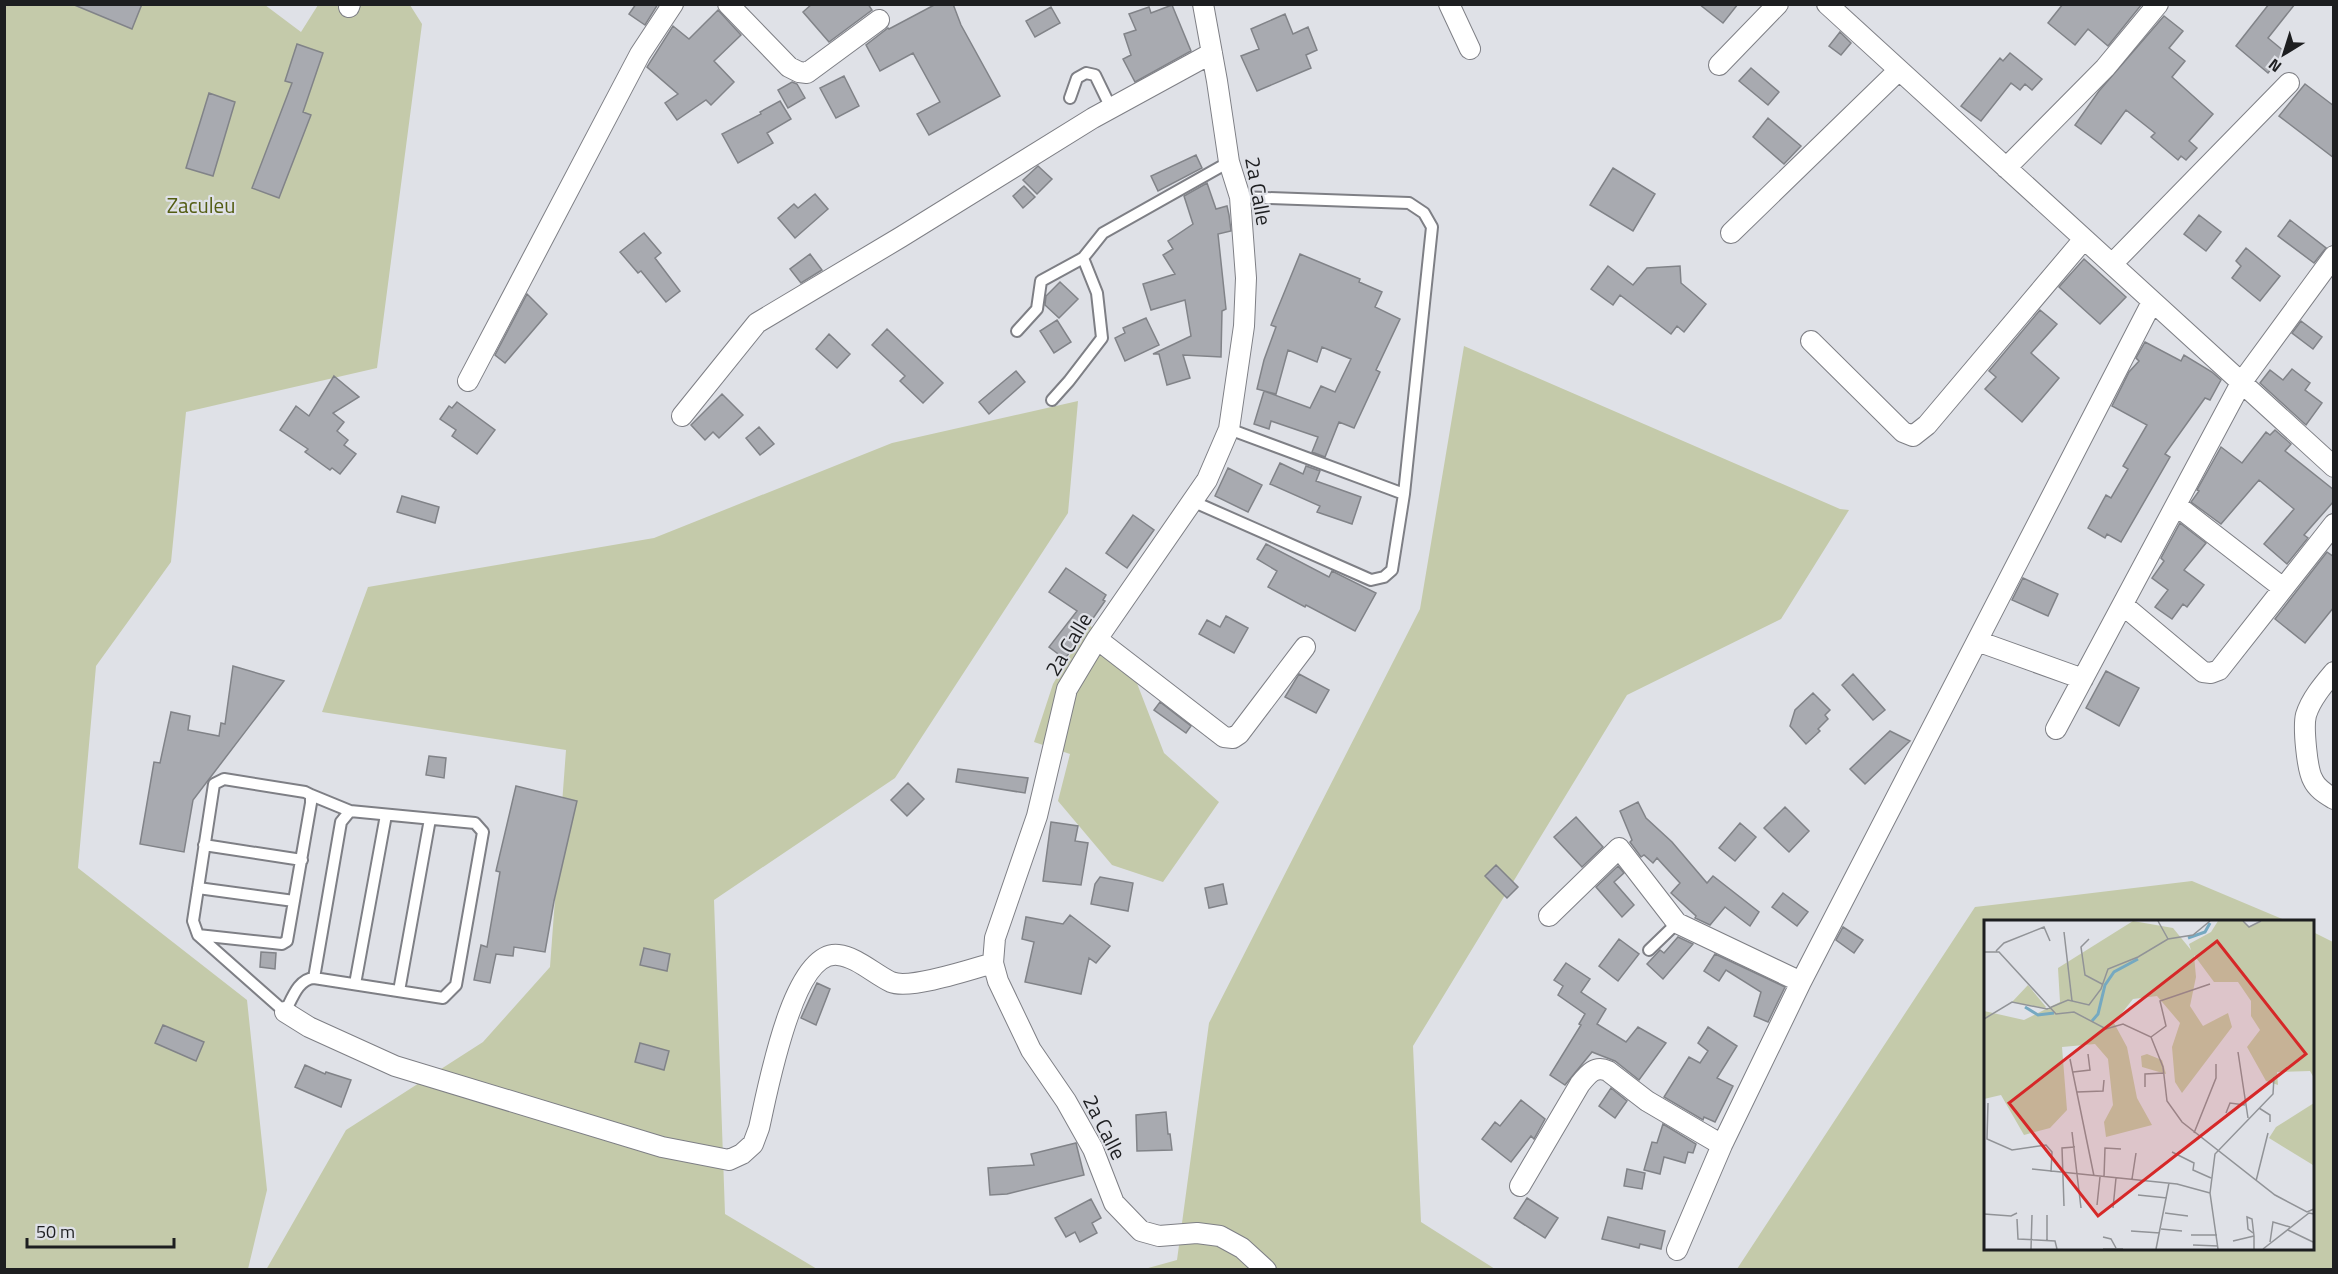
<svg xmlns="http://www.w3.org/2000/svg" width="2338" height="1274" font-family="'Titillium Web',sans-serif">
<rect width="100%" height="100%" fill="#dfe1e7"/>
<!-- green -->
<path fill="#c4caaa" d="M5,5H265L301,32L318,5H410L422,24L377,368L186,412L171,562L96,666L78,868L247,1000L267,1190L248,1269L5,1270Z
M1464,346L1840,509L1849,510L1781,619L1627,695L1413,1046L1421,1222L1495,1269L1141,1270L1177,1260L1209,1023L1420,609Z
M1078,401L1068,513L895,778L714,900L725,1214L817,1269L266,1270L346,1130L483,1042L550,967L566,750L322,712L368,587L654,538L892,443Z
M1088,624L1126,655L1164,753L1219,802L1163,882L1112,865L1058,801L1070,754L1034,742L1053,684Z
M2192,881L2287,921L1986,922V1248H2312L2313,932L2333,942V1269H1737L1975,907Z"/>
<!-- building -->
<path fill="#a8aab0" stroke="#818388" stroke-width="1.5" d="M72,4H142L132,29Z
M636,4H658L645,25L629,14Z
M812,4H868L872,10L829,42L803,12Z
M936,4H953L961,25L1000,96L929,135L917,114L940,102L913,53L880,71L866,45L888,28L889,29Z
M1699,4H1738L1723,23Z
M2063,4H2142L2108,46L2088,29L2075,45L2048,23Z
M2269,4H2295L2268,38L2285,52L2268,73L2236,46Z
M1172,5L1191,51L1135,82L1123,59L1131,55L1124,34L1136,30L1129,14L1149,7L1151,13Z
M1051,7L1060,23L1035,37L1026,21Z
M718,10L741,35L714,61L734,82L711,105L706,100L677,120L665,103L678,94L647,67L673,26L689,39Z
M1285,14L1293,34L1308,27L1317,50L1306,55L1311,68L1257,91L1241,56L1259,49L1251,29Z
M2164,16L2183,31L2169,48L2185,61L2172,77L2213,114L2189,141L2197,148L2186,160L2181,156L2178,160L2151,137L2155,133L2126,110L2101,144L2075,125L2099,91Z
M1840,32L1851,43L1841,55L1829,46Z
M297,44L323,53L303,112L311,115L279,198L252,188L292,83L285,81Z
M2010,53L2042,79L2032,90L2025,84L2020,90L2011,83L1981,121L1961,106L2000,58L2003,61Z
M1751,68L1779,92L1768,105L1739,81Z
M844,76L859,106L836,118L820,88Z
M792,82L797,84L805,98L788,108L778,90Z
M2305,84L2334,106V158L2279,116Z
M209,93L235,102L213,176L186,168Z
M780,101L791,119L767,133L773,143L738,163L722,134L761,114L760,112Z
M1768,118L1801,146L1784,164L1753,137Z
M1196,155L1202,168L1158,191L1151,176Z
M1038,166L1052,179L1037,194L1023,180Z
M1613,168L1655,194L1633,231L1590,205Z
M1207,183L1216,209L1227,206L1229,215L1231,231L1218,234L1226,309L1222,311L1221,357L1183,355L1190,378L1167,385L1159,354H1153L1191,336L1185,300L1151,310L1143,284L1175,274L1163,255L1173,249L1168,241L1193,224L1184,196Z
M1024,186L1035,197L1023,208L1013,196Z
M815,194L828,209L795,238L778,218L794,204L798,208Z
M2199,215L2221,232L2206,251L2184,234Z
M2290,220L2326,248L2314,263L2278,236Z
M644,233L661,253L655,258L680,291L666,302L641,271L638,273L620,252Z
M2246,248L2280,276L2260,301L2232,278L2241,266L2236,261Z
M810,254L822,270L801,283L790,269Z
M1300,254L1360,279L1359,282L1382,292L1375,307L1400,319L1376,370L1380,372L1354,428L1339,422L1325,457L1312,452L1318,437L1271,421L1269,429L1254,424L1264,391L1310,408L1321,386L1335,392L1351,359L1322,347L1317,362L1288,350L1276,394L1257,389L1264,360L1276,327L1271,325Z
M2084,259L2126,297L2100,324L2059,287Z
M1608,266L1633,285L1647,268L1680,266L1681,283L1706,304L1684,332L1677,326L1671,334L1620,295L1613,305L1591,289Z
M1060,282L1078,299L1059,318L1045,305L1046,296Z
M527,294L547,314L505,363L495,355Z
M2040,310L2057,324L2031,353L2059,378L2022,422L1985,389L1996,377L1989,371Z
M1146,318L1159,345L1125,361L1115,338L1125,333L1123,328Z
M1057,320L1071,342L1054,353L1040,331Z
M2301,321L2322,337L2313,349L2292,333Z
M887,329L943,383L923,403L900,381L905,376L872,345Z
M829,334L850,354L837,368L816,349Z
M2145,342L2181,361L2184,355L2212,372L2221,380L2210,400L2205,398L2165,454L2170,457L2121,542L2107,534L2105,538L2088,528L2106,495L2111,498L2128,469L2123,466L2147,425L2112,406L2129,372L2139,361L2136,358Z
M2292,369L2310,383L2305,390L2322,403L2306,425L2260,383L2270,370L2283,380Z
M1016,371L1025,382L989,414L979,402Z
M334,376L359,397L333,413L344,422L337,431L348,440L344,445L356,454L340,474L332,468L330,470L305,452L308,449L280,430L296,406L309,416Z
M722,394L743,415L719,438L713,432L705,440L691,425Z
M457,402L495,430L477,454L452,436L456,430L440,419L449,406L452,408Z
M759,427L774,444L760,455L746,438Z
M2275,430L2291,444L2285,451L2334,490V501L2304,535L2308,538L2287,564L2264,544L2294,509L2259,480L2221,524L2191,502L2199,491L2197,490L2221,447L2242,463L2266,432L2270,435Z
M1280,463L1303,474L1306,466L1320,471L1316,481L1361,497L1352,524L1317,512L1320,506L1270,484Z
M1228,468L1262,485L1248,512L1215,496Z
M402,496L439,507L435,523L397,512Z
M1133,515L1154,530L1127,568L1106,553Z
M2180,523L2206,543L2184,570L2204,585L2187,607L2183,604L2172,619L2155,607L2168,590L2152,578L2164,561L2161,558Z
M1266,544L1329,577L1332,571L1376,593L1355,631L1306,605L1305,607L1268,587L1277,571L1257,559Z
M2327,552L2334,557V607L2305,643L2275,619Z
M1066,568L1106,595L1103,600L1105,601L1065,659L1049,647L1077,611L1049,592Z
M2023,578L2058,594L2048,616L2012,600Z
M1226,616L1248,628L1234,653L1199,634L1207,620L1220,627Z
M233,666L284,681L193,800L184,852L140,844L154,762L160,763L171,712L190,716L188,730L219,736L221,723L225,724Z
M2106,671L2139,688L2119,726L2086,708Z
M1299,674L1329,690L1316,713L1285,697Z
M1853,674L1885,710L1873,720L1842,685Z
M1813,693L1830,710L1825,715L1828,719L1818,729L1820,731L1806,744L1790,726L1795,710Z
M1160,702L1191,726L1186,733L1154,710Z
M1890,731L1910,741L1865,784L1850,769Z
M429,756L446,758L444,778L426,775Z
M958,769L1028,778L1025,793L956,782Z
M908,783L924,799L907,816L891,800Z
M516,786L577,801L554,901L545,952L514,947L513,956L496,954L490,983L474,980L481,945L487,947L500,872L496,871Z
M1638,802L1646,818L1672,842L1707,883L1713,876L1759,912L1750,926L1725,907L1710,925L1695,918L1696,916L1671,893L1680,883L1657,858L1653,863L1644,855L1641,857L1630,842L1632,840L1620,811Z
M1785,807L1809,831L1789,852L1764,828Z
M1576,817L1603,847L1582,867L1554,837Z
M1051,822L1078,826L1075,841L1088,843L1081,885L1043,881Z
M1740,823L1756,837L1735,861L1719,848Z
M1496,865L1518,887L1507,898L1485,876Z
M1618,866L1624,873L1614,882L1634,905L1622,917L1596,887Z
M1100,877L1133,883L1128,911L1091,904L1095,884Z
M1223,884L1227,904L1209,908L1205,888Z
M1783,893L1808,912L1797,926L1772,907Z
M1070,915L1110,946L1096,963L1089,958L1081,994L1025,982L1034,942L1022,939L1026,917L1063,924Z
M1843,927L1863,940L1854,953L1836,940Z
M1678,937L1693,944L1663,979L1647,964L1660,950L1664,953Z
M1619,939L1639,954L1618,981L1599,966Z
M644,948L670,954L667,971L640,965Z
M261,952L276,953L275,969L260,967Z
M1715,954L1785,987L1768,1022L1754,1016L1761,992L1726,970L1719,981L1704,971Z
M1566,963L1590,979L1581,992L1606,1009L1597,1024L1626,1042L1638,1027L1666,1043L1639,1080L1615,1061L1592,1052L1565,1085L1550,1075L1581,1025L1579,1024L1585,1014L1558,995L1563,986L1554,980Z
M817,983L830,989L816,1025L801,1018Z
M163,1025L204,1042L196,1061L155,1043Z
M1708,1027L1737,1046L1717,1078L1733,1086L1715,1122L1704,1117L1703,1120L1664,1097L1689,1057L1700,1063L1708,1051L1698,1043Z
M640,1043L669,1051L664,1070L635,1062Z
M305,1065L325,1074L326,1072L351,1080L341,1107L295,1087Z
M1611,1088L1627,1101L1615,1118L1599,1106Z
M1521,1100L1545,1119L1534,1139L1531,1136L1511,1162L1482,1139L1495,1122L1500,1126Z
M1166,1112L1168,1134H1170L1172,1150L1137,1151L1136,1115Z
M1663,1124L1696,1144L1693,1153L1688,1152L1685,1163L1664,1157L1660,1174L1644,1170L1652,1142L1657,1143Z
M1076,1143L1084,1175L1007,1194L990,1195L988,1168L1034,1165L1031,1154Z
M1627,1169L1645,1173L1642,1189L1624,1186Z
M1527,1198L1558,1218L1545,1238L1514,1218Z
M1091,1199L1101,1218L1092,1223L1097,1233L1080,1242L1075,1232L1066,1237L1055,1218Z
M1608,1217L1665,1231L1661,1249L1640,1244L1639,1248L1602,1239Z"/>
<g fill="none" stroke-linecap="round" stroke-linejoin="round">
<defs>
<path id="lane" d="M1070,98L1077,78L1086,73L1095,75L1111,108
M1017,331L1037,309L1041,281L1083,258
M1052,400L1069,381L1102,338L1097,293L1083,258L1103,233L1229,162
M1229,429L1404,494
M1192,501L1371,580L1384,577L1392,570L1404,494L1432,227L1424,213L1409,203L1240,197
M311,795L350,811
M204,845L302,860
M198,888L294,901
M198,935L282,944L287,941L311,803V795L305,792L224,779L214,784L193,921L198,935L285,1012C292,999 298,979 314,978L443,998L456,985L483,832L475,823L350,811L341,822L314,978
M1649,950L1677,923
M355,984L386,815
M399,991L430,819"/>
<path id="street" d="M728,4L789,67L799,72L807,73L879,20
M1203,4L1217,81L1229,162L1240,197L1246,278L1244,326L1229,429L1207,480L1097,639L1067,689L1037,816L995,938L993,963L998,981L1031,1050L1066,1101L1093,1149L1114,1203L1141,1231L1159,1236L1197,1233L1220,1236L1242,1248L1266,1270
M1449,4L1470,49
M1827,4L2334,467
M349,7L350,4
M1719,65L1778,4
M2006,168L2105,68L2158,4
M1731,233L1899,70
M2112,264L2289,83
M1811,341L1903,432L1913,436L1927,425L2084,239
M468,381L640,54L673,4
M682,416L757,323L901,237L1093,118L1212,53
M2176,505L2283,588
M2123,605L2203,672L2211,673L2219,670L2334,524
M1097,639L1224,737L1233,738L1239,734L1305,647
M1977,641L2083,679
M2334,672C2323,685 2311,699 2306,715C2303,727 2307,770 2313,780C2317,789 2326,794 2334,799
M2056,729L2241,383L2334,256
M1549,916L1619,848L1677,923L1801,982
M285,1012L309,1027L395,1066L662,1147L729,1160L742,1154L753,1144L759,1128C767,1094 792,950 838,955C857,957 874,974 891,982C910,990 972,969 993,963
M1520,1186L1580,1084C1588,1074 1595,1065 1608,1071L1647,1101L1722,1145
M1677,1250L1722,1145L1801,982L2152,302"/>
</defs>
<!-- lane casing -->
<use href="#lane" stroke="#7e7f85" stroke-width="14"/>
<!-- street casing -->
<use href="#street" stroke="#7e7f85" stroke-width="22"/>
<!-- lane -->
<use href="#lane" stroke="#fff" stroke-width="10"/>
<!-- street -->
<use href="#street" stroke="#fff" stroke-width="20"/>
</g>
<g text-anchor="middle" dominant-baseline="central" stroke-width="4.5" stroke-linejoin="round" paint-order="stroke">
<!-- street labels -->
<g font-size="21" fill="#1d1e20" stroke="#dfe1e7">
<text transform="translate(1259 191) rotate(80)">2a Calle</text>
<text transform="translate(1068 644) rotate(-59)">2a Calle</text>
<text transform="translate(1105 1127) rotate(63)">2a Calle</text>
</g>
<!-- park labels -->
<g font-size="21" fill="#535d12" stroke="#dfe1e7">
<text x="201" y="205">Zaculeu</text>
</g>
</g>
<!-- overview -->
<g transform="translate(1984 920)">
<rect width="330" height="330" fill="#dfe1e7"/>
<path d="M149,1L189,8L207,30L205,24L227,12L234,1H259L265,7L277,1H330V158L326,151L293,152L294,165L282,161L263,127L276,110L267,96V81L254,62H230L210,35L212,57L206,86L219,106L244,93L248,107L198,173L191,162L188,127L196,103L173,76L149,79L130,103L143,127L153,178L168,205L122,217L120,202L129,185L124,139L111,124L78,127L83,190L66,208L40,215L17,175L0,179V91L40,100L76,82L74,48ZM44,65L62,87L61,88L28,82ZM163,134L178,140L182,154L158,147L157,136ZM330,183V245H329L285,218L292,207Z" fill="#c4caaa"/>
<path fill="none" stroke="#75a9c1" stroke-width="3" d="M204,18L221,12L226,3M41,87L54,95L70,93M108,101L114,94L121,65L130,52L154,39"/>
<path fill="none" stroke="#919397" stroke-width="1.5" d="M174,1L184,19M259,1L265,7L277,1M80,12L88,81M105,19L97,27L101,55L118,64M12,31L20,23L60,7L66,21M0,32H15L72,94L90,92L122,109L139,104L167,117L179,147L183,181L198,202L291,275L323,292L330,289M0,99L28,82L63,89L84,80L105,85L117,69L124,49L154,37L184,19L209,15L226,1M167,117L182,106L176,81L226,64M254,132L264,198M86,139L110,256M89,152L106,150L104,134M161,167V154L180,153M93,172L119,171L120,160M4,183L3,219L28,230L62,225L68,232L67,252M275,188L286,195V202M242,193L246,183L261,185M88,212L97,288M210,213L232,158V144M188,232L210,243L209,250L227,258M48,249L193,264L226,273M120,257L121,228L137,229M148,259L152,233M272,261L284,213M154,275L183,278M113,285L116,257M80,286L78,228L91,227M129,288L132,258M181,293L204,296M0,294L27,296L33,293M63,295V321M33,299L34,319L71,321L73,329M177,309L198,311M304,310L329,322M147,311L176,313M269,313L264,309L263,297L268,299L270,316V329M207,315H233M119,317L127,319L132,328M249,321L270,316M286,322L289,302L306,307M209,325L234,326M47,329L48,295M119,329H139M172,329L185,263M234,329L226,273L231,234L289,174L290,157M279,329L325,293L330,294"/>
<path fill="#d62828" fill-opacity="0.15" stroke="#d62828" stroke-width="3" d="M233,21L322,134L114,296L25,183Z"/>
<rect width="330" height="330" fill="none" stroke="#1d1e20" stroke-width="3"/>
</g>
<!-- border -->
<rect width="2338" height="1274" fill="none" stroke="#1d1e20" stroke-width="12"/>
<!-- north arrow -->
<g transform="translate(2284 54) rotate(218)" stroke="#dfe1e7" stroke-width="4.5" paint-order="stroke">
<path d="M0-4.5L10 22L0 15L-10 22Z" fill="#1d1e20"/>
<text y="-9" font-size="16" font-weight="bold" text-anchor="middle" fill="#1d1e20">N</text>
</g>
<!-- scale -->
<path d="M27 1238v9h147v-9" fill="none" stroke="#1d1e20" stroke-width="3"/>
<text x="36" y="1238" font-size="18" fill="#1d1e20" stroke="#dfe1e7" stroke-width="4.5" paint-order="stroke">50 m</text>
</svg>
